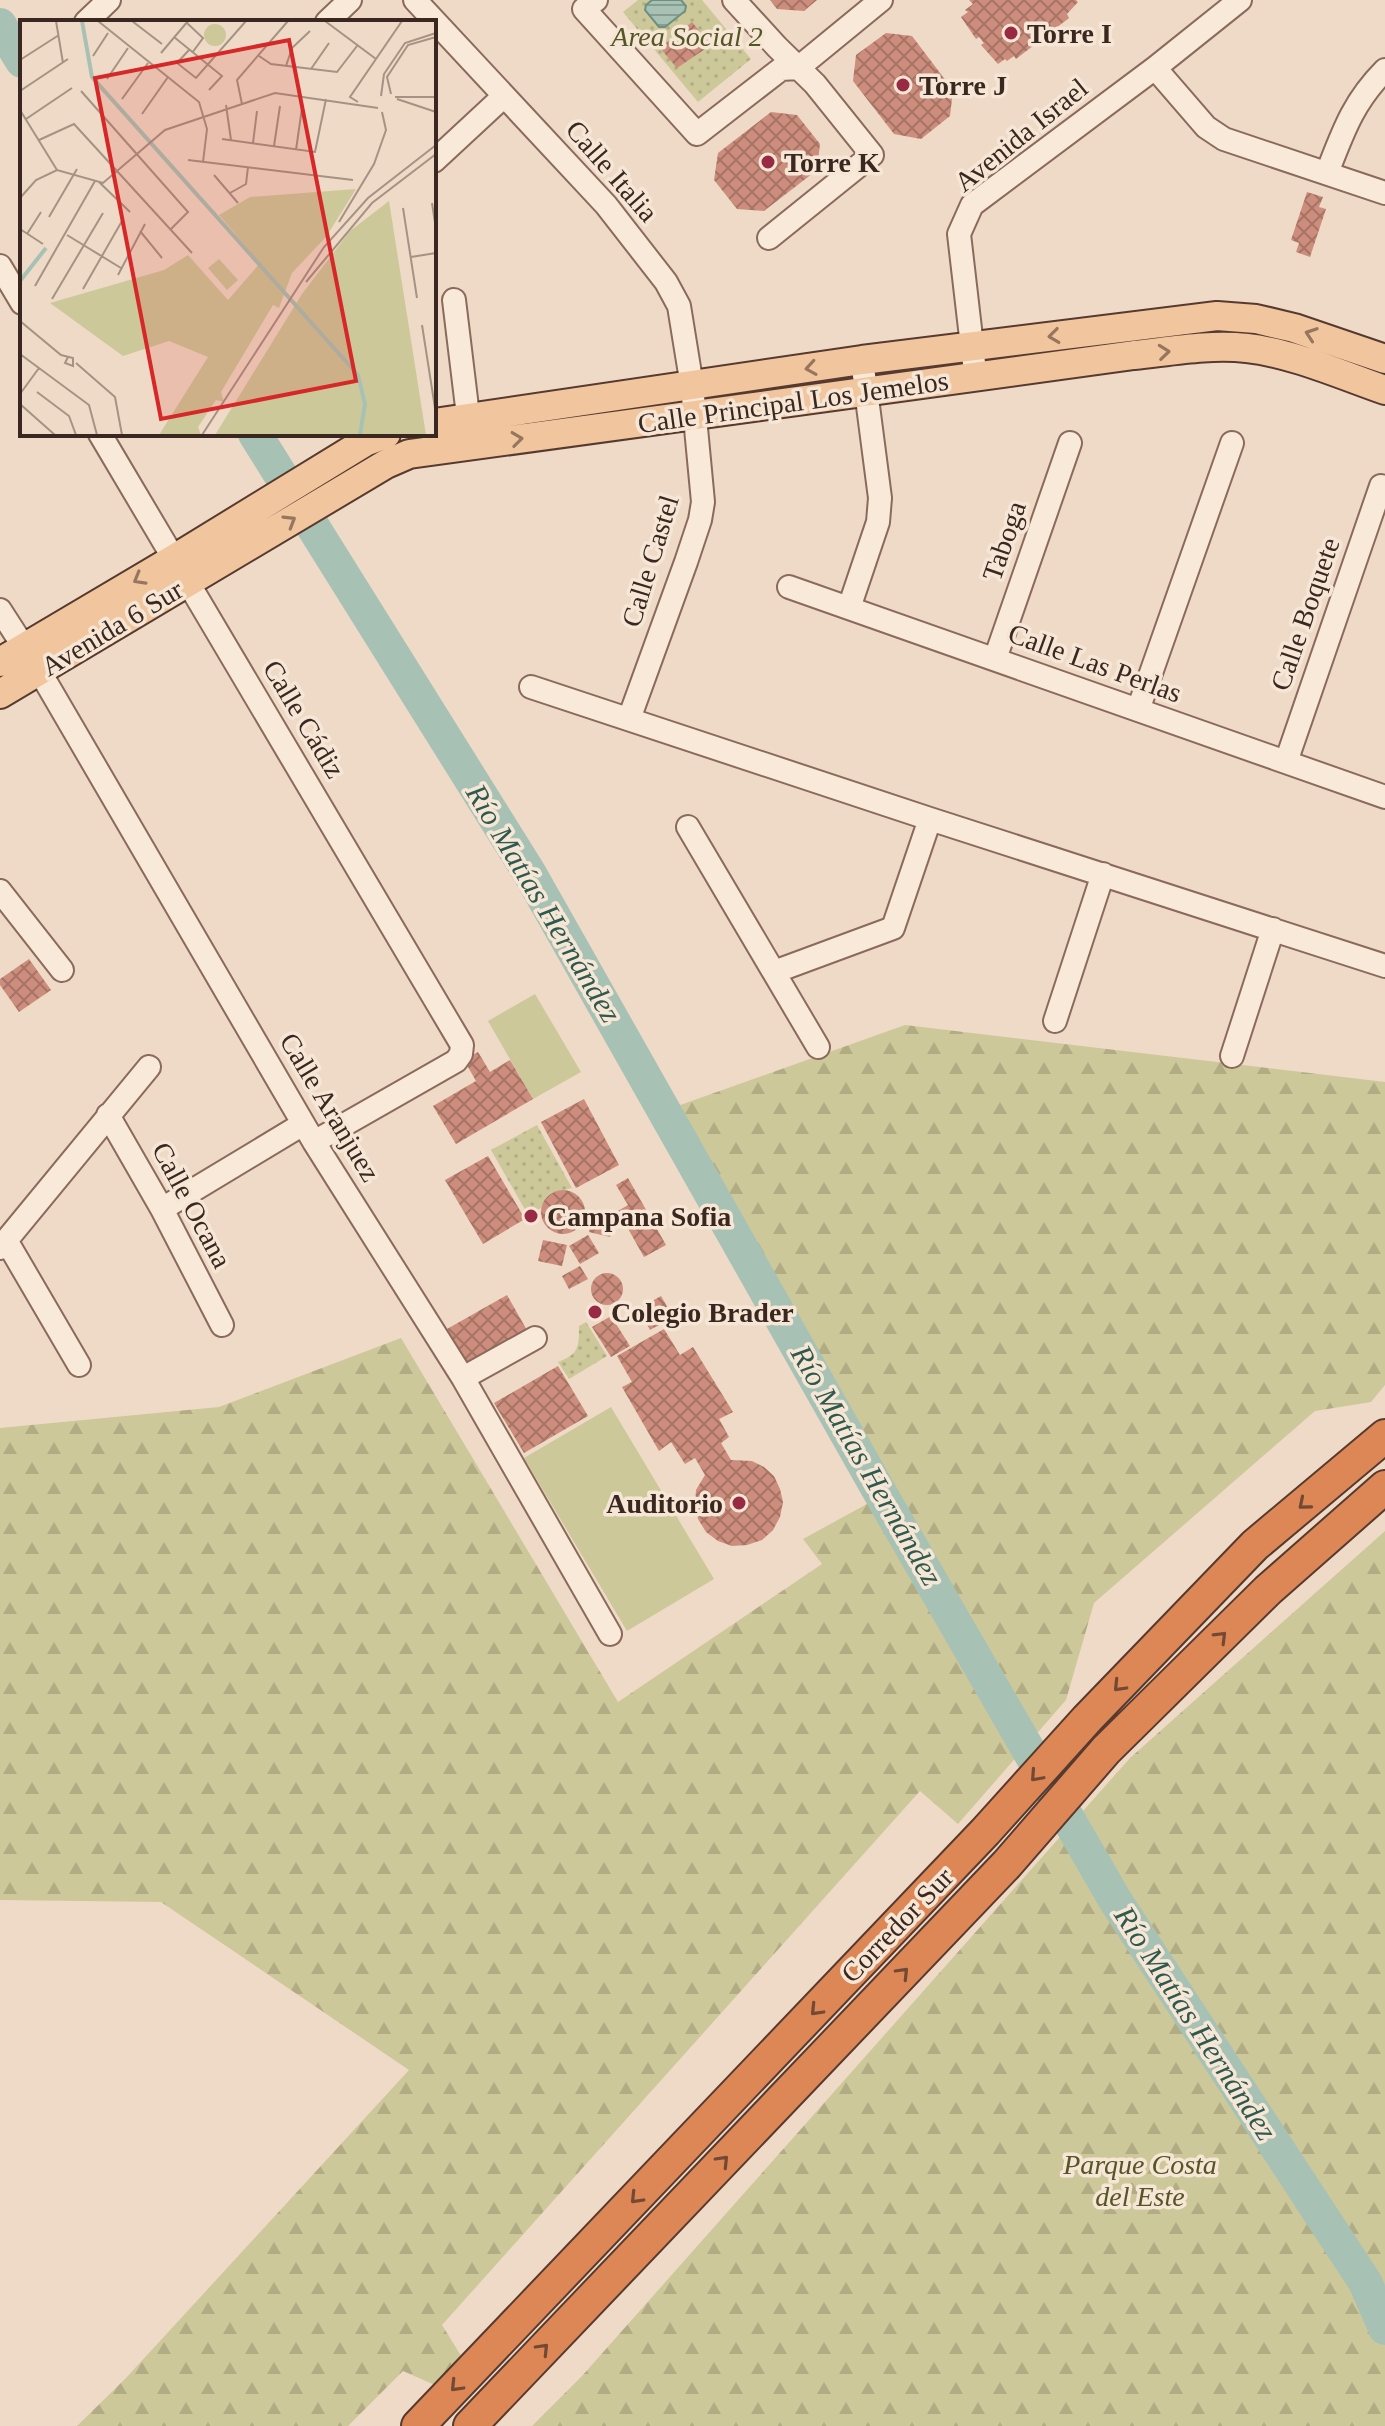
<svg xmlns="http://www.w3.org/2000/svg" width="1385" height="2426" font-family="Georgia,serif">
<defs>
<pattern id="forest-firs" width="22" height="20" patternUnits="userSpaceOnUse" patternTransform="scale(2)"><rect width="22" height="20" fill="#cdc899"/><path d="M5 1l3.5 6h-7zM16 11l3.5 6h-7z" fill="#b1ac83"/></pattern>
<pattern id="park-dots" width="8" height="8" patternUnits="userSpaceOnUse" patternTransform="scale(2)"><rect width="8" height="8" fill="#cdc899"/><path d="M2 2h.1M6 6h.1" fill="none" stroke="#b1ac83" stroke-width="1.8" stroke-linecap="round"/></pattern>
<pattern id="water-rules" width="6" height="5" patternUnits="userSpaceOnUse" patternTransform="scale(2)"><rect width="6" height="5" fill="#a7c2b4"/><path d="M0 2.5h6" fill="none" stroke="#899e92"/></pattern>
<pattern id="building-cross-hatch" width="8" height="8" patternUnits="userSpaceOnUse" patternTransform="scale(2)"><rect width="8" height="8" fill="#cc8d7c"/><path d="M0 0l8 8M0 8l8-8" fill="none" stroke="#a77365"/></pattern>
</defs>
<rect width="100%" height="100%" fill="#eedac6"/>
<!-- grass -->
<path fill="#cdc899" d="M535,994L581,1072L533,1099L488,1021Z
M611,1407L714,1579L627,1631L524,1458Z"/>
<!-- forest -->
<path fill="url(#forest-firs)" d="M905,1025L1385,1082V1385L1371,1402L1315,1411L1094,1603L1066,1700L958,1824L920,1791L442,2325L468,2367L453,2393L403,2371L348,2426H77L126,2378L409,2070L161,1902L0,1900V1428L219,1407L401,1338L618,1702L822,1564L803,1539L887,1493L669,1109Z
M1385,1531V2426H532L582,2376L1130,1758Z"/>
<!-- park -->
<path fill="url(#park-dots)" d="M638,0H702L751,59L698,102L623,12Z
M537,1125L572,1188L551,1193L546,1198L541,1208L528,1215L491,1150Z
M586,1322L607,1356L569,1379L558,1362C579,1354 579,1347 579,1326Z"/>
<!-- water -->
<path fill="url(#water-rules)" stroke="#6e9081" stroke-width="2" d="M652,0H681L686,6L685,11L665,27H659L645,10L646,5Z"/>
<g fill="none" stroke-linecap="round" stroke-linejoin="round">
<!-- river -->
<path stroke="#a7c2b4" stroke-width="34" d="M0,25L22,61
M255,434L530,874L879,1491L1115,1900L1365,2282L1385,2328"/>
</g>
<!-- building -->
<path fill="url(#building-cross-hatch)" d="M770,0H817L804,11L777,9Z
M969,0H1076L1078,2L1067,14L1069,18L1016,59L1014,56L1007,61L1005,59L998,64L981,45L984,43L979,37L976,39L961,17L968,12L965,10L973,4Z
M692,22L711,45L677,68L660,48Z
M886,33L912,36L953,90L950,116L921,139L894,134L853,81L856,55Z
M771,112L797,115L820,144L817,170L764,211L737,209L714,180L718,153Z
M1307,192L1323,197L1319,207L1326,209L1310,257L1296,252L1299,243L1291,240Z
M29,959L51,990L19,1012L0,985V979Z
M478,1052L490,1072L510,1060L533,1099L456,1144L433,1106L476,1081L464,1060Z
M584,1099L619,1165L576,1188L541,1122Z
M488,1156L525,1219L483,1244L445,1180Z
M628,1178L666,1245L644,1257L618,1211L628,1205L616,1185Z
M541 1212a22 22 0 1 1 44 0a22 22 0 1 1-44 0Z
M594,1212L615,1218L610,1237L589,1232Z
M588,1235L599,1253L580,1264L569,1246Z
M543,1240L567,1245L562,1266L538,1261Z
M580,1266L588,1279L569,1289L562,1276Z
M591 1289a16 16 0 1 1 32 0a16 16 0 1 1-32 0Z
M507,1295L528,1332L467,1366L447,1329Z
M661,1296L673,1317L650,1330L638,1309Z
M611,1316L630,1346L611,1357L592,1327Z
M664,1329L680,1355L693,1347L733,1412L719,1419L729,1437L721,1443L731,1460L752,1461L764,1467L774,1476L780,1489L783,1502L780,1517L773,1530L762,1540L747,1545L732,1546L718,1541L706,1532L698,1519L695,1505L696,1490L705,1475L695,1458L685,1464L671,1442L659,1451L622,1387L632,1382L617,1356Z
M558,1366L588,1416L524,1453L494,1403Z"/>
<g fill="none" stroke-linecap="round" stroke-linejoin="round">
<defs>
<path id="minor" d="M415,0L606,205L666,282L679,306L692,386L703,502L700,520L686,562L629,719
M596,0L584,9L697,134L781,69L798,68L881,0
M734,0L777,47L815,84L872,155L769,238
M86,22L109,0
M327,22L350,0
M1155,68L1206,127L1224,139L1385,193
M434,161L504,96
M1327,173C1343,132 1353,102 1385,70
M0,266L22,303
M454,300L470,432
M974,363L959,234L972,205L1155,68L1240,0
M100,434L462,1045L461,1054L456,1061L314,1142
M789,587L1385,797
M849,608L878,522L880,498L862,360
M0,610L40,672L314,1142L463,1378L610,1634
M995,659L1070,443
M531,687L930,819L1385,966
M1138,710L1232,443
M1286,762L1381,486
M688,827L818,1047
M0,891L62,970
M774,972L893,928L930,819
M1055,1021L1103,874
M1232,1056L1273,929
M108,1115L162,1209L222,1325
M162,1209L303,1124
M6,1240L79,1365
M0,1248L149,1067
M463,1378L535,1338"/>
<path id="major" d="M434,423L862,360L1217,316L1256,319L1294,328L1385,359
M0,662L174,559L365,442L386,434
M0,694L386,464L409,454L1134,355C1172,351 1209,344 1247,348C1292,353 1342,375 1385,390"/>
<path id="highway" d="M418,2426L985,1832L1087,1719L1255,1545L1385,1436
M470,2426L1007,1864L1106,1750L1268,1590L1385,1487"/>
</defs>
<!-- minor casing -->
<use href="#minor" stroke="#8a6a5b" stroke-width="26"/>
<!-- major casing -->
<use href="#major" stroke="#573a2f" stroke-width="32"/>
<!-- highway casing -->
<use href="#highway" stroke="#573a2f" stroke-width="36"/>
<!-- minor -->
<use href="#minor" stroke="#f9e9d9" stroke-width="22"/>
<!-- major -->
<use href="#major" stroke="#f1c69e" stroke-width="28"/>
<!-- highway -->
<use href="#highway" stroke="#dd8757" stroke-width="32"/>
</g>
<!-- one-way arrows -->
<defs><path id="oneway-chevron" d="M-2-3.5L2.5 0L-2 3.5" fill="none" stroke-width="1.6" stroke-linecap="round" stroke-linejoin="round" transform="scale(2)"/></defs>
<g stroke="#96765e">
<use href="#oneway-chevron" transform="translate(1311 334) rotate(-161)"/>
<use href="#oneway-chevron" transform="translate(1054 336) rotate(173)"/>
<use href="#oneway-chevron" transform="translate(1164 352) rotate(-6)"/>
<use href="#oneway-chevron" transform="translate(811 368) rotate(171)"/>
<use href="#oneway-chevron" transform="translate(517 439) rotate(-7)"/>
<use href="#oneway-chevron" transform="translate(290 521) rotate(-31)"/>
<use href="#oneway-chevron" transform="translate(139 579) rotate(150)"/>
</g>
<g stroke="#734933">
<use href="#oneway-chevron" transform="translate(1304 1504) rotate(140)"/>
<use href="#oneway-chevron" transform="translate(1221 1637) rotate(-45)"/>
<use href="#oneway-chevron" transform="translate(1119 1686) rotate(134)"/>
<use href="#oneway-chevron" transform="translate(1036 1776) rotate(132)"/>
<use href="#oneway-chevron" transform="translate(903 1973) rotate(-46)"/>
<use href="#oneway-chevron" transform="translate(816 2010) rotate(134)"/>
<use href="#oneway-chevron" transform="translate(723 2161) rotate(-46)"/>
<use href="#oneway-chevron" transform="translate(636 2198) rotate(134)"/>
<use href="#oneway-chevron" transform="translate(543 2349) rotate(-46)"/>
<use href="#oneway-chevron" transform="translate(456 2386) rotate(134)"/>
</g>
<!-- markers -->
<g fill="#982b43" stroke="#f6e6d5" stroke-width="3">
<circle cx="1011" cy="33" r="8"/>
<circle cx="903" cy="85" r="8"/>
<circle cx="768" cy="162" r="8"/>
<circle cx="531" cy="1216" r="8"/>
<circle cx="595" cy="1312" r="8"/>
<circle cx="739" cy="1503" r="8"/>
</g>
<g text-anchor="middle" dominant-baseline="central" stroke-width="7" stroke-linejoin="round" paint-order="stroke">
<!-- poi labels -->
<g font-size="28" font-weight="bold" fill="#3a271f" stroke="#f6e6d5" text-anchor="start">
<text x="1027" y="33">Torre I</text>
<text x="919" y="85">Torre J</text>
<text x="784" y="162">Torre K</text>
<text x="547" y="1216">Campana Sofia</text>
<text x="611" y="1312">Colegio Brader</text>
<text x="723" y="1503" text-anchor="end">Auditorio</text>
</g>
<!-- park labels -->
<g font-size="28" font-style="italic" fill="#545626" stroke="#f6e6d5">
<text x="687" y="36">Area Social 2</text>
<text x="1140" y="2164">Parque Costa<tspan x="1140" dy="32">del Este</tspan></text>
</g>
<!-- street labels -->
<g font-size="28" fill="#3a271f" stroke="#f6e6d5">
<text transform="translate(1021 135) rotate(-39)">Avenida Israel</text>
<text transform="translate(612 171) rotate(49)">Calle Italia</text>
<text transform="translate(793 402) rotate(-8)">Calle Principal Los Jemelos</text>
<text transform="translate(1004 541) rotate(-71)">Taboga</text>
<text transform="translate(650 561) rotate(-73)">Calle Castel</text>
<text transform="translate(1305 614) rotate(-71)">Calle Boquete</text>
<text transform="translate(112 628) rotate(-31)">Avenida 6 Sur</text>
<text transform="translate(1095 663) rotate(20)">Calle Las Perlas</text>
<text transform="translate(304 719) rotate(59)">Calle Cádiz</text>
<text transform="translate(330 1107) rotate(59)">Calle Aranjuez</text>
<text transform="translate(192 1205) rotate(62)">Calle Ocana</text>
<text transform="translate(897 1925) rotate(-46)">Corredor Sur</text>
</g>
<!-- water labels -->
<g font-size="30" font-style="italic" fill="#2f594e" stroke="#f6e6d5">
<text transform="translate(544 903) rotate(59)">Río Matías Hernández</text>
<text transform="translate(867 1465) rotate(60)">Río Matías Hernández</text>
<text transform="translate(1196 2023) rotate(57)">Río Matías Hernández</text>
</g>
</g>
<!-- overview -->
<g transform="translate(20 20)">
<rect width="416" height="416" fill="#eedac6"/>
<path d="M199,239L218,260L207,270L188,248Z" fill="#cdc899"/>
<path d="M336,169L306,217L272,253L259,288L253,285L201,372L204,382L196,380L178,407L181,415H139L188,337L149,321L103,336L30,283L144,250L168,235L208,280L240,243L199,195L230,177ZM369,181L406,415H195L282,274L330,211Z" fill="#cdc899"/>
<path d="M184 15a11 11 0 1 1 22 0a11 11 0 1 1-22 0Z" fill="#cdc899"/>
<path fill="none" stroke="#a7c2b4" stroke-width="4" d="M62,1L72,57L338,355L345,384L340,415M0,261L26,228"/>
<path fill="none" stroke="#a69283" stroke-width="2" d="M36,1L43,43M78,1L179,82L187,109L183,142M112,1L142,24M305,1L356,39M167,3L183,18L172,33M154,17L202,56L189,70M169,30L157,43L176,58L226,1M141,33L168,1M73,36L88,13M239,36L251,44L317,52L337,26M0,40L39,15M266,46L272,28L290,11M291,49L309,23M87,59L108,28M0,71L48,39M61,71L168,192L150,210M371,74L367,57L388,25L416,17M361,76L364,54L385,23L416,13M375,77H416M102,79L128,43M377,79L416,92M338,82L330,77L382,1M222,84L217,60L268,1M206,85L211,120M0,90L37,150M122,94L148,57M6,99L52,68M202,119L295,132L306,79M19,120L54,104L172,233M233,123L237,91M254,126L260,86M276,130L282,88M168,140L333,160M194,155L218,183M79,162L110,192M210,173L226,164L228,147M0,178L16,160L37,150L83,163L145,110L255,73L358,88M412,183L416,209M383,188L397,278M29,197L57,149M319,202L354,144L366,110L362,92M0,209L23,224M120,211L142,238M7,214L21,192M47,215L101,248M391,237L416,233M98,255L125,204M286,262L352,183L416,134M15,266L75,161M63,269L102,201M32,279L83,193M0,301L41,335L53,338V346L45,343L48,337M402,305L415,388M0,334L69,385L77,415M56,343L95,377L102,415M17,372L49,396L56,415M0,374L19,348M0,384L35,415M182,415L304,227L348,178L416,125"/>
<path fill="#d62828" fill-opacity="0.15" stroke="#d62828" stroke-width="4" d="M269,20L336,361L141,399L75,58Z"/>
<rect width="416" height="416" fill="none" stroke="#3a271f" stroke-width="4"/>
</g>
</svg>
